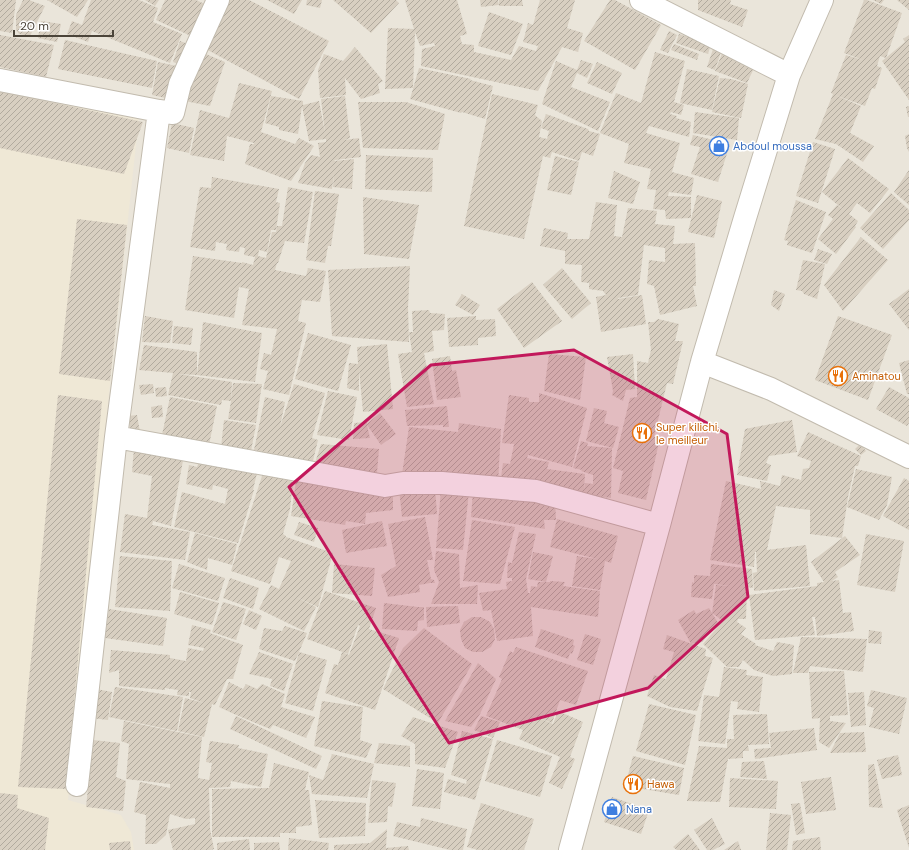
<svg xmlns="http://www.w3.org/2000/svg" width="909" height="850" font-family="'DM Sans',sans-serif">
<defs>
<pattern id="building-hatch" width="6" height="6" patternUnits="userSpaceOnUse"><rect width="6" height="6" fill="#d8cfc1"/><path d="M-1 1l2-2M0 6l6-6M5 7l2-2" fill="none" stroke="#b1aa9e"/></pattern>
</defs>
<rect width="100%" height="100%" fill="#f6f3ec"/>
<!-- residential -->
<path fill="#eae5da" d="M0,0H909V850H0Z"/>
<!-- education -->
<path fill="#efe8d6" d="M0,88L139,117L93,542L68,800L121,815L131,832L134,850H0Z"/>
<!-- building -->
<path fill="url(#building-hatch)" d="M0,0H16L12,33L0,31Z
M23,0H29L45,6L30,36L19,34L16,30V15Z
M47,0H88L77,17Z
M91,0H139L158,8L153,22L182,34L170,63L92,31L88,42L67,34L72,21L82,25Z
M145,0H159L155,6Z
M165,0H196L209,6L193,37L156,20Z
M228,0H249L329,41L299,99L204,48Z
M267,0H302L294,14Z
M307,0H322L320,8L306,5Z
M333,0H396L399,3L371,33Z
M405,0H457L467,34L460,36L462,44L474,45V52L511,60L519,46L536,51L538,46L523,42L528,23L533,25L540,0H575L567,28L583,33L578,52L562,47L538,91L421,66L422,49L435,46L434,43L420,46L415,32L413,88L385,89L388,28L414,29Z
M480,0H498L499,5L481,7Z
M499,0H522L523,6H499Z
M610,0H615L661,25L635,70L584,41Z
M698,0H731L730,4L748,10L742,27L698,10Z
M864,0H867L902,13L886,58L880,56L877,66L882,68L875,89L872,88L865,106L835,95L861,106L850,133L874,146L863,162L836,144L815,139L833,94L831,93L846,55L863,60L844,53Z
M873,0H884L881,4Z
M897,0H909V10Z
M489,12L523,24L511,55L478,46Z
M41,21L61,24L57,42L38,38Z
M669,31L677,35L668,53L660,50Z
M679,34L711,44L708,54L676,43Z
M0,35L54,45L46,77L0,67Z
M909,35V100L882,61L905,42L903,39Z
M65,40L157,61L152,88L58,69Z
M180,41L191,45L184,66L173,62Z
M674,44L699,54L697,60L671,50Z
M714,46L722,49L715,70L707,67Z
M725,46L757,62L747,83L715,71Z
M355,47L383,81L378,84L380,93L361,99L345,78L346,95L320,98L318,70L324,54L343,61Z
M196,50L225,62L210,106L180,100Z
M655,52L685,61L674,102L684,105L681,115L671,112L670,114L677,116L676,118L691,122L689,137L649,126L646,133L680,143L672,172L694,178L691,195L669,192L668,196L691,197V218L666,219L665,210L653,209L656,190L647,189L651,169L624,163L629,144L600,133L616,93L641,103Z
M581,60L593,64L587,78L577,73L571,87L610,102L598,131L542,104L556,61L577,70Z
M158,62L181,67L175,100L152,95Z
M597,62L622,73L612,94L587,83Z
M419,68L471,79L470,80L493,86L485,119L462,112L461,113L410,99Z
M687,69L719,76L712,110L680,103Z
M720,78L731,79L748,84L741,118L712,112Z
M239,83L272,91L261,132L295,144L299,138L314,146L291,181L245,164L250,144H254V143L227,136L224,161L190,155L200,110L229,118Z
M0,91L143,122L124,174L0,148Z
M492,94L538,105L535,115L542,121L539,137L547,139L549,131L541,128L546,114L588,129L589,131L600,134L593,156L582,152L579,161L552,152L550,158L543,156L524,239L464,226Z
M271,96L303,101V105L319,101L325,133L321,99L345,96L350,138L344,140L359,138L361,157L335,160L334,161L354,159L352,189L333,187L334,174L332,189L298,183L305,163L311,155L320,157L318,143L326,142V139L309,141L302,106L298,134L279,130V127L265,123Z
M358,102H406L445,114L438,150L363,148Z
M909,106V117H908L906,107Z
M695,112L739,118L737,140L693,133Z
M172,123L194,128L189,153L167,148Z
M909,134V152L907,148L905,136Z
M693,135L730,144L718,182L691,174L700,147L690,145Z
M813,142L835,149L818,203L796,196Z
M366,155L433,158L432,192L365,189Z
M555,156L579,162L571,195L547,190Z
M848,158L889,189L870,213L857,203L849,214L858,221L855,226L856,227L836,254L818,239L833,219L828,215L837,205L844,210L822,192Z
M909,170V205L894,192Z
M614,171L640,182L633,204L608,198Z
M212,177L279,189L276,202L280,203L276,230H271L267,252L259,250L258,256L266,258L272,232H276L277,226H282L288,187L313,192L304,243L285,241L278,263H277L275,270L306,276L308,268L326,271L320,302L302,300L298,321L306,323L289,395L263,389L268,371L260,369L264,353L271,355L277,329L242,325L249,289L239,287L234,318L185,310L193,256L242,263V262L253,265L255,257L244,255L245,248L240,247L239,252L226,250L227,244L216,242L215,251L190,247L200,187L211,188Z
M315,191L339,194L331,246H328L325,263L306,260Z
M891,193L909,210V220L883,249L860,228Z
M697,195L722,201L714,238L688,232Z
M363,197L419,205L409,259L364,254Z
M796,200L826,212L812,253L787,245L788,241L784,240Z
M596,202L617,205L614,236L622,237L628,208L657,211L655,224L675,226L673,244L695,243L696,286H693L697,306L660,315L654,286L647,284L649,260L665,262V248L644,245L638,295L618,298V299L642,295L646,324L601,332L596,297L606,295L603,291L589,289V283L581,282L582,265L565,264V251L540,246L544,228L568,233L567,239H589Z
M77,219L127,225L110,381L59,374Z
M861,237L888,260L843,311L824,285Z
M818,249L832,254L827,264L814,260Z
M803,260L825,264L817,299L804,294L802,291L796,290Z
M410,266L408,308L409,342L332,336L328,270Z
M562,268L591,303L572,319L543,285Z
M532,282L562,321L524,348L497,309Z
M909,289V330L889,304Z
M774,290L785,294L779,311L771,305Z
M462,294L480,305L473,315L455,305Z
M429,310L430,313L445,314L444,330L432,331L434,351L424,353L434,404L407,407L398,354L412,352L409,332H413L412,311Z
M145,316L173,321L170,343L142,342Z
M476,316V320L495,319L496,336L478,338V345L449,347L447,318Z
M838,316L892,335L868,400L815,380Z
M658,319L679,324L675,341H683L673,384L667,383L654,437L660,438L646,500L618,493L623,471L613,468L630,398L637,397V361L648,363L651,350L648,322H654Z
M203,322L262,333L255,382L197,375Z
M174,326L193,328L191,345L172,343Z
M308,333L351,345L338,391L295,379Z
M387,344L393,409L363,412L359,370V391L347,388L349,363L358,364L357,347Z
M144,345L197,352V375L178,374L232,382L231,400L233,383L262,384L256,423L228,419L231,401L222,400L221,405L168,395L173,373L139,370Z
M549,354L586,357L580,400L544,391Z
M633,354L635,389L626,390L623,401L612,395L613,391L607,357Z
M450,356L452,371L456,370L461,397L437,400L432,359Z
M909,360V394H907L899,363Z
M153,384L154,393L141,395L139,385Z
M294,384L325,393L312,438L318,440L312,465L273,458L274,454L254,450L265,397L285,402L280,427Z
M166,387L167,396L156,397L155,388Z
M889,387L909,398V423L907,426L876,409Z
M328,391L357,397L349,440L317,435Z
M539,393L587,408L572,467L528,455L527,458L549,462L547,469L585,474L584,490L585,483L593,484V475L581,471L582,470L573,468L581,441L588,443L587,446L612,448L611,498L500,484L503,463L510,464L514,444L502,443L509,395L529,398V402H539Z
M58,395L102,401L66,789L18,787Z
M170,397L217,406L209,445L162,435Z
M162,405L163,417L152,418L151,407Z
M447,406L449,427H443V425L407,426L405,410Z
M594,408L607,411L604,423L619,427L613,448L586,441Z
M380,413L396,434L381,445L367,425L370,438L353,439L354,423L367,422V424Z
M137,415L140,432L131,433L128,416Z
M224,420L256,425L251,451L221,447Z
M792,420L797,452L769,456L766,463L771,465L767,481L737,475L745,429Z
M459,423L501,429L498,484L402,474L409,427L458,432Z
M808,432L861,456L858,466H855L848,497L842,538L810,534V510L776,506L767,550L806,545L810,586L754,591L753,573L757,572L756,552H755L754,567L710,560L726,481L761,489L760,481L780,486L782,475L801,480L803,469L809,468L811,461L797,456Z
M321,444L379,449L377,473L315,463Z
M860,444L866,451L861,455L855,449Z
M134,448L184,455L171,526L153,521L152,525L190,532L185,560L120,552L125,514L147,518L152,476L132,472Z
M201,456L257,473L253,490H254L238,543L174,527L182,492L225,504L228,489L213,485L212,490L186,484L189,465L197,467Z
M856,469L892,477L887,505L879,520L847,507Z
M263,473L293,482L290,509L283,534L286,536L279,554L286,537L333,553L318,607L296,597L316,607L304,631L259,609L271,585L279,589L291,561L279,557L270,584L231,571Z
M904,478L909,481V530L883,516Z
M296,481L393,492V510L366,513L365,524L346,521L345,525L291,516Z
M435,487L437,514L402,517L399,489Z
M441,489L469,491L463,550L436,548Z
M473,491L555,499L556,520H544L545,529L471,517Z
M425,517L433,560H427L431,579L434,580L435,583H430L419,585L420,592L388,597L381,575L396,566L388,524Z
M557,519L618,536L611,563L605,561L600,590L572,586L577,556L597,559L550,547Z
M472,520L515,527L500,584L463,581Z
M382,521L387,546L346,553L342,530Z
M299,522L318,528L314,542L294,535Z
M519,532L536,534L526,579L528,593H530L531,586L537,587L538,582H550V581L565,582L563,586L600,591L598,617L531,607L533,636L497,641L491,610L483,611L479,593L507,589L506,582L512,581V578H507L508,562L512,563Z
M195,533L237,544L232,565L208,558L207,570L187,562Z
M866,534L904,541L895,592L857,585Z
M845,536L860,555L835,572L838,577L832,581L839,580L843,613L851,612L854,631L817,636L815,617H812L815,635L755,640L749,595L817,586V583L824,582L811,562Z
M436,551L459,554L460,588L478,585L477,604H431L439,582L434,570Z
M533,552L553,556L546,582L528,579Z
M120,556L172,561L170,611L115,607Z
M179,564L225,578L218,601L172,588Z
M334,564L375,568L372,596L332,593Z
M711,564L752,569L753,588L747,587L746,619H738L737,622L746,628L741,634L756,644L755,645L773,651L777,642L794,645L792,674L773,676L754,670L743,660L739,667H727L703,644L723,621L712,613L716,585L731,586L714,584L712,599L691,597L692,582L694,583V575L710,576Z
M230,578L259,588L253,609L223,598Z
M325,591L376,608L369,629L399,638L375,710L325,693L334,664L338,665L342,652L349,655L360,626L358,625L348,654L307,639Z
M180,592L219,603L212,625L174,614Z
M223,602L246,609L236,640L212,632Z
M384,603L418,607H424V620L418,621L417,631L382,629Z
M458,606L460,623L427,627L426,607Z
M709,608L718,623L702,642L691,644L678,620L694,610L696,614Z
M109,609L167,618L163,646L105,638Z
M249,610L262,616L256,630L243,624Z
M472,617H481L490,622L494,629L495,639L491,647L482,652H473L465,648L461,639L460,630L464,622Z
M192,625L211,630L210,633L243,645L233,679H227L215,705L212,704L204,737L178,731L185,698L204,703L190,698L191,692H189V696L177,695L178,690L165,688V690L119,686V670L109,673L111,650L170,655V658L186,661L188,648L203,651L204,648L188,645Z
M285,626L307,633L299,652L327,660L313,711L285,703L299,652L295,661L259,649L264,628L282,631Z
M424,628L472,664L438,723L383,689L403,648Z
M541,629L574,640L573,645L575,646L572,654L570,653L568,659L535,647Z
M869,630L882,632L881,644L868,643Z
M585,634L601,639L593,665L577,660Z
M667,635L706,649L705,656L713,658L697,711L670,707L647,696L654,675L666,679L674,652L663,649Z
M801,637L867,639L863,672L810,666L808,673H793Z
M516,647L588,671L576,705L560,700L552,723L530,714L553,724L558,711L583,722L570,757L575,759L562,789L549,783L560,757L519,739L523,730L486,716L502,679L499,677L510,651L513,653Z
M259,652L293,664L284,691L270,686L272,679L249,674Z
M478,663L496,679L480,714L471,727L445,721Z
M724,667L747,670L746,675L763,677L759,712L737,709L738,702L731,701L725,744L698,741L704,695L719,697Z
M844,671L848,715L830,716V721L846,723L829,748L819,742L820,718L812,719L809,672Z
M229,682L243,689L246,684L257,689L262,684L285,694L281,707L315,717L306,738L273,725L270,729L234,714L219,707Z
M115,687L183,697L177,731L109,717Z
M96,689L112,692L108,720L91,718Z
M871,690L907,698L899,734L869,727L874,708L867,706Z
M864,692L866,725L851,727L848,693Z
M322,701L363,707L360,740L372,744L366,758L314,746Z
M649,704L696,715L685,765L636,751Z
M767,714L769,744L748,745L749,751H743V758L728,759L720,802L687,801L699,746L727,748V739H734L733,715Z
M236,716L322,756L316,769L230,729Z
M481,716L500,722L493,738L474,730Z
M413,717L458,732L445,768L415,764V744L401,736Z
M124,721L202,737L198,778L209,780L212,763L206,762L210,741L239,745L238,748L268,754L261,787L231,781L230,787L209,788L210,829L214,849L211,850H173L168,830L195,824V818L186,819L170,814L166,835L156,844H145L146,815L134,812L140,782L170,788V784L126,779L129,744L121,741Z
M814,728L817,750L755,759L754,749L771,748L769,733Z
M462,731L493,739L475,800L462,796V797L444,792L448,779L466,784L467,780L451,775Z
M864,732L866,752L830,753L840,733Z
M93,740L120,743L116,777L126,781L123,811L86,807Z
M497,740L552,756L540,797L485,781Z
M379,743L410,746V767L374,763Z
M332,754L374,764L367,798L312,794L309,775L323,780Z
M898,755L902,775L882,779L877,760Z
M633,756L684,768L679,795L625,786Z
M764,761L767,779L740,777L742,762Z
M274,763L309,772L305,790H309L312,825L296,827V833H280V837H212V789L269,788Z
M874,764L883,808L869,807L868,765Z
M417,769L444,773L440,809L412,806Z
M831,777L836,810L806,814L801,782Z
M730,778L778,781L776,809L729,807Z
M372,780L396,783L392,807L388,806L387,822L368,823Z
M0,793L18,795L17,808L49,818L45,850H0Z
M612,797L649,810L641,834L604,822Z
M315,800L366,803L365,836L319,838Z
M481,803L534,819L524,850H478L467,847Z
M800,803L805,833L796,835L791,804Z
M909,805V848L897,810Z
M770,813L791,815L787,850H766Z
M421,818L467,829L463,850H450L393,836L397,822L420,827Z
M712,818L725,844L713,850H707L694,830Z
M387,829L386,848L408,846L409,850H334V845L370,843Z
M688,834L700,850H677L673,847Z
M820,837L821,850H792L793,841Z
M289,838L329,843L328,850H288Z
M249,839L250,850H217V843Z
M130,841L131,850H110L109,843Z
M738,841L741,850H724Z
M279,842L280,850H254V843Z"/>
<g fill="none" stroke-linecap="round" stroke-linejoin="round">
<defs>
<path id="minor" d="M641,0L789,75
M0,80L159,111L116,437L77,785
M159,111L173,113L180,84L218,0
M702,362L771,389L909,457
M116,437L385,486L403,483H442L536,491L659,525
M570,850L659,525L702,362L745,218L789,75L822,0"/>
</defs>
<!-- minor casing -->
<use href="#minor" stroke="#c2bbae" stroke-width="24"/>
<!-- minor -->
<use href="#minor" stroke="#fff" stroke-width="22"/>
</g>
<!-- marked area -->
<path fill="#c2185b" fill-opacity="0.2" stroke="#c2185b" stroke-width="3" stroke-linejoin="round" d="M574,350L727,434L748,597L648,688L449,743L386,644L289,487L431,365Z"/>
<!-- icons -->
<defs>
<symbol id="shop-ring" viewBox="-11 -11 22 22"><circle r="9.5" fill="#fff" stroke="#3f7fe0" stroke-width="1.5"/><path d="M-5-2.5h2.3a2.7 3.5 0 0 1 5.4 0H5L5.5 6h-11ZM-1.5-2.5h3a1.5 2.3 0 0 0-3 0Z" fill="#3f7fe0"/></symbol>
<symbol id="restaurant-ring" viewBox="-11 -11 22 22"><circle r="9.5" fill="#fff" stroke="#e8710a" stroke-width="1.5"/><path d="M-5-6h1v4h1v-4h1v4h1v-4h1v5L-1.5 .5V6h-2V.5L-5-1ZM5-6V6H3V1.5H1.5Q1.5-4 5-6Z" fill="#e8710a"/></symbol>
</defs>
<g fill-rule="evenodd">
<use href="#shop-ring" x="708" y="135" width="22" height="22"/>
<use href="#restaurant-ring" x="827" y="365" width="22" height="22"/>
<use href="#restaurant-ring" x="631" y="422" width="22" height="22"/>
<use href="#restaurant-ring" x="622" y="773" width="22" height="22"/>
<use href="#shop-ring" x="601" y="798" width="22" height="22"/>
</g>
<g text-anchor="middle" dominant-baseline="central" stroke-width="3" stroke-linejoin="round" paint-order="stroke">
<!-- shop labels -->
<g font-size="11" fill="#366cbe" stroke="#fff" text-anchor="start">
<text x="733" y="146">Abdoul moussa</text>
<text x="626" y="809">Nana</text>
</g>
<!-- food labels -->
<g font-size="11" fill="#c56008" stroke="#fff" text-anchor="start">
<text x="852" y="376">Aminatou</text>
<text x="656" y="427">Super kilichi,<tspan x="656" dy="13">le meilleur</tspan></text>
<text x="647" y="784">Hawa</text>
</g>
</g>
<!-- scale -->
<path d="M14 30v6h99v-6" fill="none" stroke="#4b4439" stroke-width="2"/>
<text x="20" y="30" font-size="12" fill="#4b4439" stroke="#ffffff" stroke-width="3" paint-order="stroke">20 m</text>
</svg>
